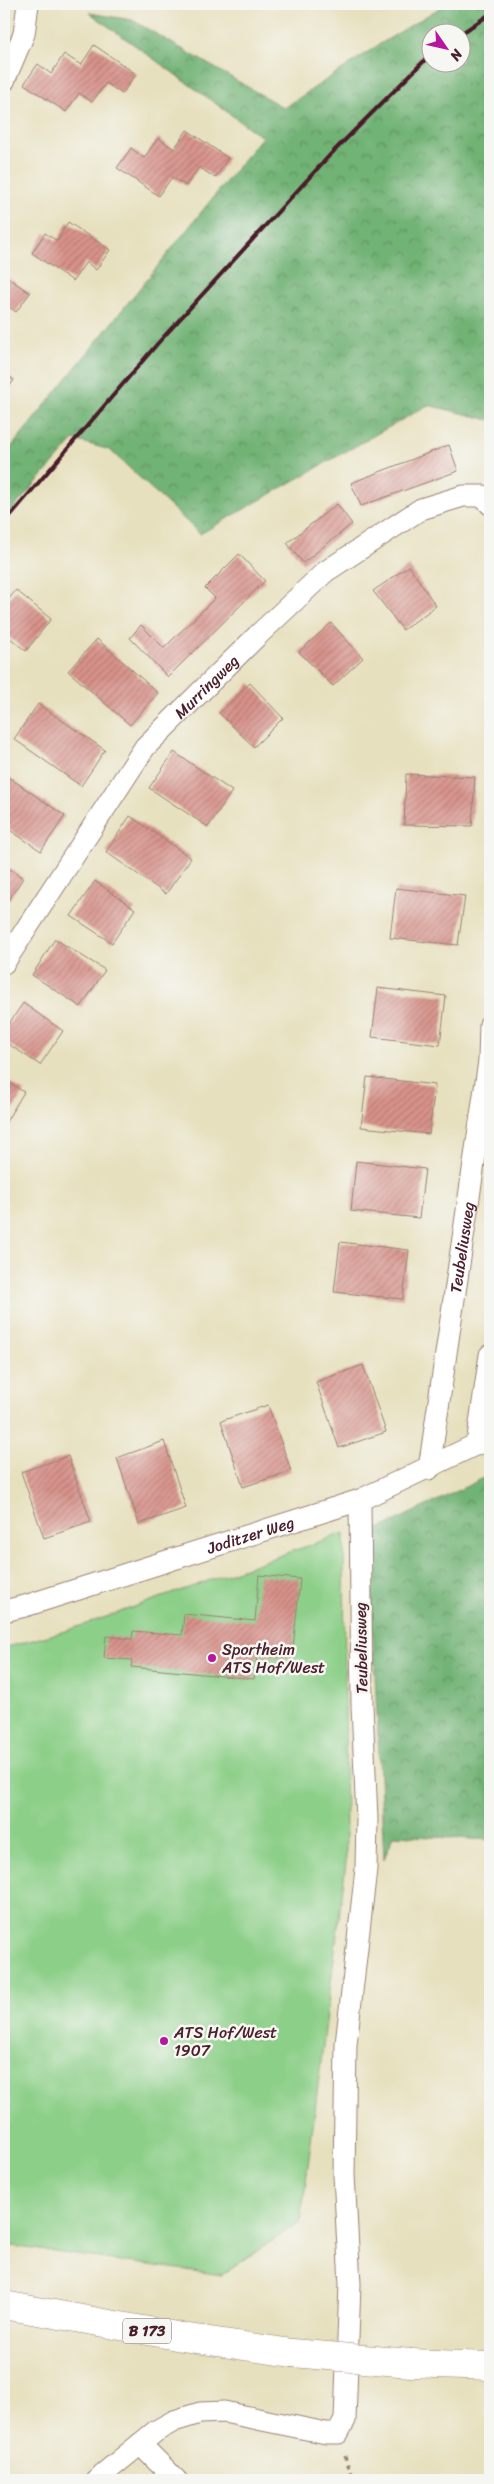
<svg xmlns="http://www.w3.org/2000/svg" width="494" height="2484" font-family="Sriracha,sans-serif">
<defs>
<pattern id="forest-crowns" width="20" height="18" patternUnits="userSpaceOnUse" patternTransform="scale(1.25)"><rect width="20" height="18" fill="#71b274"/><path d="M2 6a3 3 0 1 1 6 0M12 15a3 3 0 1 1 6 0" fill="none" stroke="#5f905f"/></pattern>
<pattern id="building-hatch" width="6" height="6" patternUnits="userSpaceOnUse" patternTransform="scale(1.25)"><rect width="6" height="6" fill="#d8938b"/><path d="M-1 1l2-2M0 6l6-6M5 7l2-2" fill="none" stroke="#b17772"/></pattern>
</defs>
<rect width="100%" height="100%" fill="#f6f6f2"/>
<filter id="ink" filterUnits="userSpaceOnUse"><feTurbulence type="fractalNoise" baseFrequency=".02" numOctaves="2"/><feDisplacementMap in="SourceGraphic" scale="10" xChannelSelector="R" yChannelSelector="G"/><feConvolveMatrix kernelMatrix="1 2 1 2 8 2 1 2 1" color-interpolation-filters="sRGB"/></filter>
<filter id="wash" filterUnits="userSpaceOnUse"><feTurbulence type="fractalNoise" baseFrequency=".0096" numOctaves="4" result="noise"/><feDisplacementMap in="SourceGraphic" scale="20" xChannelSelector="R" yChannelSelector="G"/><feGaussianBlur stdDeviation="1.12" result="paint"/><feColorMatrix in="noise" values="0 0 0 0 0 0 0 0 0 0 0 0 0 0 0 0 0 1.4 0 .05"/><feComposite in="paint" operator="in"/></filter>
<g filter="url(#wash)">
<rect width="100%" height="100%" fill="#e7e0be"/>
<!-- grass -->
<path fill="#8ccf88" stroke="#6b775a" d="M344,1533L346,1862L301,2221L222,2275L4,2245V1648L69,1630Z"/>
<!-- forest -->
<path fill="url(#forest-crowns)" stroke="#5e6850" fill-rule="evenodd" d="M446,4H490V420L428,405L200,534L110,450L74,440L4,519V456L262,137L90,13L132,20L284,108L380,44ZM432,32H462V62H432Z
M490,1475V1840L394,1835L384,1859L368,1534Z"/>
<g id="blocks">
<!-- building -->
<path fill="url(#building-hatch)" d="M94,45L136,74L122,94L106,83L92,102L79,93L66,112L24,84L38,64L51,74L64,54L81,65Z
M187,130L228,158L215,178L199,167L186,186L172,177L159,196L117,168L131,148L144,158L158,138L174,149Z
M68,222L110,250L96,270L86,262L73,281L32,253L45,233L57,241Z
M4,275L30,293L16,312L5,304L4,307Z
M4,373L14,380L4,394Z
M449,445L458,471L361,506L351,483Z
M337,504L352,524L303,563L287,543Z
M239,554L265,581L168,677L130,638L141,625L164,648L215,598L205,588Z
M409,566L436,606L403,630L373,591Z
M16,590L51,619L26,651L4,633V605Z
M331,623L363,658L333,686L299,652Z
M97,639L158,693L130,725L68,671Z
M250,683L283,718L254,747L219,713Z
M38,704L105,750L81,786L14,739Z
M174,752L232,791L208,827L149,788Z
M4,774L65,816L41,851L4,826Z
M406,774L475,777L472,826L404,825Z
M130,816L191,858L166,894L106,852Z
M4,865L23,878L4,907Z
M95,881L135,909L112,943L71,916Z
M396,888L465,896L458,945L390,938Z
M55,939L105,970L81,1007L32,975Z
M378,988L446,996L440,1045L372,1037Z
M23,1003L63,1031L40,1065L4,1041V1031Z
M367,1077L435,1085L429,1134L361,1127Z
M4,1079L24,1092L4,1125Z
M356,1161L425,1169L419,1218L351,1211Z
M340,1242L409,1250L403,1299L334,1292Z
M363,1365L386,1432L339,1448L316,1382Z
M268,1405L291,1471L243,1487L221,1421Z
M164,1441L186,1508L139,1524L117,1458Z
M68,1456L91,1522L44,1538L21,1472Z
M259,1575L300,1579L292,1658L257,1655L254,1679L131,1667L132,1660L104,1658L106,1636L132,1639L133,1631L182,1635L184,1614L255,1621Z"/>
</g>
</g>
<g filter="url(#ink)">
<use href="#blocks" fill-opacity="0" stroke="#988074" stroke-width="1"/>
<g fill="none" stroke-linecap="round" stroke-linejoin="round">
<defs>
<g id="minor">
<path d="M4,81L24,34L28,4"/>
<path id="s1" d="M4,963L145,747L257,636L325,572L421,509L463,496H484L490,504"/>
<path d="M477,1444L490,1355"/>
<path id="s2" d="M429,1469L489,1061L490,1025"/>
<path id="s3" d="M4,1611L25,1606L360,1500L477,1444L490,1441"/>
<path d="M140,2444L176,2480"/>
<path d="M96,2480L156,2431L174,2421L200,2413L224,2412L326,2433H338L345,2420L350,2284L344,2175L346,2044L366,1869L367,1819L362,1706L360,1500"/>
</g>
<path id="primary" d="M4,2305L182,2337L292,2353
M411,2363L490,2366"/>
</defs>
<!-- minor casing -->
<use href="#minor" stroke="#988074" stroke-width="23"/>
<!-- primary casing -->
<use href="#primary" stroke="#988074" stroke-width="29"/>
<!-- path -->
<path stroke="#988074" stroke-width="3" stroke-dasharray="4 4" stroke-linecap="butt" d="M345,2456L353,2480"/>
<!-- minor -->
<use href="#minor" stroke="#fff" stroke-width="21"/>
<!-- primary -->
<use href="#primary" stroke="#fff" stroke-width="28"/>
<!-- rail -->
<path stroke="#4a1f2b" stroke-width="4" d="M462,33L490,14
M4,523L158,343L329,156L432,53"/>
<defs>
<path id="primary-bridge" d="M292,2353L411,2363"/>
</defs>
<!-- primary-bridge casing -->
<use href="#primary-bridge" stroke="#988074" stroke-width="29" stroke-linecap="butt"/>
<!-- primary-bridge -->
<use href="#primary-bridge" stroke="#fff" stroke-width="28"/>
</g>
</g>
<!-- markers -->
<g fill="#b5179e" stroke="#f6f6f2" stroke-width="2">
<circle cx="212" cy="1658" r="5"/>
<circle cx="164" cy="2041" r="5"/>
</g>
<g text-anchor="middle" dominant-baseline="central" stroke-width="5" stroke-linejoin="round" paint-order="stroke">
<!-- shield labels -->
<rect fill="#f6f6f2" stroke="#7e6067" stroke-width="1" x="123" y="2318.5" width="48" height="25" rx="4"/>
<g font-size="15" font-weight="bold" fill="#4a1f2b">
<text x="147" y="2331">B 173</text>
</g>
<!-- street labels -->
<g font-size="16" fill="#4a1f2b" stroke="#f6f6f2">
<text stroke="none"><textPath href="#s1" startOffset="344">Murringweg</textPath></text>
<text stroke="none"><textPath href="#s2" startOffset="224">Teubeliusweg</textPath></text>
<text stroke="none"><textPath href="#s3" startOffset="258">Joditzer Weg</textPath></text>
<text transform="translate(361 1648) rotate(-91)">Teubeliusweg</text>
</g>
<!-- poi labels -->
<g font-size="16" fill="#4a1f2b" stroke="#f6f6f2" text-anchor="start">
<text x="222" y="1649">Sportheim<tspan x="222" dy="18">ATS Hof/West</tspan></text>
<text x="174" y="2032">ATS Hof/West<tspan x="174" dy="18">1907</tspan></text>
</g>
</g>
<!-- margin -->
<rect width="494" height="2484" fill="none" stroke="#f6f6f2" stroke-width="20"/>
<!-- north arrow -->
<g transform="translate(446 48) rotate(124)"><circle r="24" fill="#f6f6f2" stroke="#b1a0a2"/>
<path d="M0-4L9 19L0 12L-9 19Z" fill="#b5179e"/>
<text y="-8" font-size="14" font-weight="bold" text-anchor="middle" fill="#4a1f2b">N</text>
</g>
</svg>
